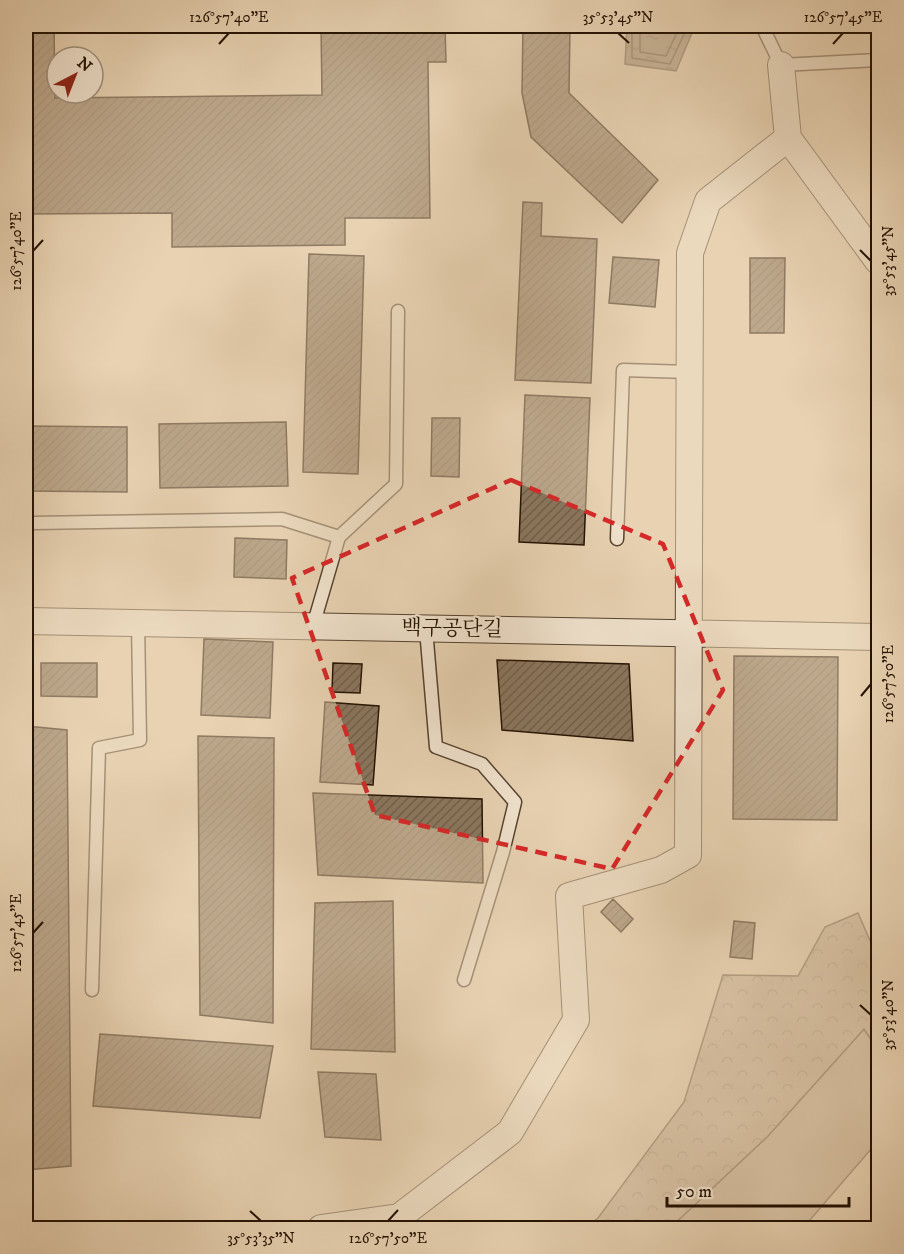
<svg xmlns="http://www.w3.org/2000/svg" width="904" height="1254" font-family="'IM FELL DW Pica','Noto Serif KR',serif">
<defs>
<pattern id="forest-crowns" width="20" height="18" patternUnits="userSpaceOnUse" patternTransform="scale(1.5)"><rect width="20" height="18" fill="#c7b194"/><path d="M2 6a3 3 0 1 1 6 0M12 15a3 3 0 1 1 6 0" fill="none" stroke="#ab977e"/></pattern>
<pattern id="water-ripples" width="26" height="14" patternUnits="userSpaceOnUse" patternTransform="scale(1.5)"><rect width="26" height="14" fill="#a59176"/><path d="M2 4q2-2 4 0t4 0M15 11q2-2 4 0t4 0" fill="none" stroke="#86755f"/></pattern>
<pattern id="building-hatch" width="6" height="6" patternUnits="userSpaceOnUse" patternTransform="scale(1.5)"><rect width="6" height="6" fill="#8a765e"/><path d="M-1 1l2-2M0 6l6-6M5 7l2-2" fill="none" stroke="#715f4b"/></pattern>
</defs>
<rect width="100%" height="100%" fill="#e8d2b2"/>
<filter id="stains"><feTurbulence type="fractalNoise" baseFrequency=".00333" numOctaves="4"/><feColorMatrix values="0 0 0 0 .2 0 0 0 0 .09 0 0 0 0 .02 0 0 0 .5 -.17"/></filter>
<radialGradient id="worn" r=".72"><stop offset=".6" stop-color="#630" stop-opacity="0"/><stop offset="1" stop-color="#630" stop-opacity=".3"/></radialGradient>
<!-- grass -->
<path fill="#c7b194" stroke="#76624c" stroke-width="1.5" d="M864,1029L878,1050V1141L803,1228H670L768,1136Z"/>
<!-- forest -->
<path fill="url(#forest-crowns)" stroke="#76624c" stroke-width="1.5" d="M858,913L878,959V1050L864,1029L768,1136L670,1228H584L598,1218L684,1102L723,975L798,976L825,927Z"/>
<!-- water -->
<path fill="url(#water-ripples)" stroke="#715e48" stroke-width="1.5" d="M627,26H695L676,71L625,64Z"/>
<g fill="none" stroke-linecap="round" stroke-linejoin="round">
<!-- shore -->
<path stroke="#64523c" stroke-width="1.5" d="M632,26V58L670,64L688,26
M640,26V52L666,56L680,26"/>
</g>
<!-- building -->
<path fill="url(#building-hatch)" stroke="#241203" stroke-width="1.5" d="M26,26H54L55,98L322,95L321,26H445L446,62H428L430,218H345V245L172,247V213L26,214Z
M523,26H570L569,93L658,180L622,223L531,137L522,93Z
M523,202L542,203L541,236L597,239L591,383L515,380Z
M309,254L364,256L358,474L303,472Z
M613,257L659,260L655,307L609,303Z
M750,258H785L784,333H750Z
M525,395L590,398L584,545L519,542Z
M432,418H460L459,477L431,476Z
M286,422L288,486L160,488L159,424Z
M26,426L127,427V492L26,491Z
M235,538L287,540L286,579L234,577Z
M204,639L273,642L270,718L201,715Z
M26,652H31L29,712L26,711Z
M734,656L838,657L837,820L733,819Z
M497,660L629,664L633,741L502,730Z
M41,663H97V697L41,696Z
M333,663L362,664L360,693L332,692Z
M325,702L379,706L373,785L320,782Z
M26,726L67,730L71,1166L26,1170Z
M198,736L274,738L273,1023L200,1015Z
M313,793L482,799L483,883L318,875Z
M613,899L633,919L621,932L601,912Z
M393,901L395,1052L311,1049L315,903Z
M734,921L755,923L752,959L730,957Z
M100,1034L273,1046L260,1118L93,1106Z
M318,1072L376,1074L381,1140L325,1137Z"/>
<g fill="none" stroke-linecap="round" stroke-linejoin="round">
<defs>
<path id="lane" d="M762,26L781,65L878,60
M33,523L282,519L339,537
M617,539L623,370L689,372
M313,626L339,537L396,484L398,311
M426,629L436,747L482,764L515,802L503,852L464,980
M92,990L99,748L140,740L138,623"/>
<path id="street" d="M788,138L878,261
M26,621L878,637
M321,1228L399,1217L510,1132L576,1020L569,896L661,870L688,855L690,253L708,201L788,138L781,65"/>
</defs>
<!-- lane casing -->
<use href="#lane" stroke="#55422f" stroke-width="15"/>
<!-- street casing -->
<use href="#street" stroke="#55422f" stroke-width="28"/>
<!-- lane -->
<use href="#lane" stroke="#f0e2cd" stroke-width="12"/>
<!-- street -->
<use href="#street" stroke="#f0e2cd" stroke-width="26"/>
</g>
<!-- marked area -->
<path d="M0 0H904V1254H0ZM511,480L663,544L723,690L612,869L375,815L292,578Z" fill="#e8d2b2" fill-opacity=".55" fill-rule="evenodd"/>
<path fill="none" stroke="#d62828" stroke-width="4.5" stroke-dasharray="12 8" stroke-linejoin="round" d="M511,480L663,544L723,690L612,869L375,815L292,578Z"/>
<!-- ticks -->
<path fill="none" stroke="#241203" stroke-width="2" d="M618,33L629,43M219,44L229,33M833,44L843,33M860,250L871,261M33,251L43,240M861,696L871,684M33,933L43,922M860,1005L871,1015M250,1211L261,1221M388,1221L398,1210"/>
<g text-anchor="middle" dominant-baseline="central" stroke-width="4.5" stroke-linejoin="round" paint-order="stroke">
<!-- street labels -->
<g font-size="21" fill="#241203" stroke="#f0e2cd">
<text transform="translate(452 629) rotate(1)">백구공단길</text>
</g>
</g>
<!-- margin -->
<rect width="904" height="1254" fill="none" stroke="#e8d2b2" stroke-width="66"/>
<!-- north arrow -->
<g transform="translate(75 75) rotate(42)"><circle r="28" fill="#f0e2cd" stroke="#9e8f7c" stroke-width="1.5"/>
<path d="M0-4.5L10 22L0 15L-10 22Z" fill="#8f2418"/>
<text y="-9" font-size="16" font-weight="bold" text-anchor="middle" fill="#241203">N</text>
</g>
<!-- scale -->
<path d="M667 1197v9h182v-9" fill="none" stroke="#241203" stroke-width="3"/>
<text x="676" y="1197" font-size="18" fill="#241203" stroke="#f0e2cd" stroke-width="4.5" paint-order="stroke">50 m</text>
<rect x="33" y="33" width="838" height="1188" fill="none" stroke="#241203" stroke-width="2"/>
<g font-size="15" text-anchor="middle" fill="#241203">
<text x="229" y="22">126°57'40"E</text>
<text x="618" y="22">35°53'45"N</text>
<text x="843" y="22">126°57'45"E</text>
<text transform="translate(16 251) rotate(-90)" y="5">126°57'40"E</text>
<text transform="translate(888 261) rotate(-90)" y="5">35°53'45"N</text>
<text transform="translate(888 684) rotate(-90)" y="5">126°57'50"E</text>
<text transform="translate(16 933) rotate(-90)" y="5">126°57'45"E</text>
<text transform="translate(888 1015) rotate(-90)" y="5">35°53'40"N</text>
<text x="261" y="1243">35°53'35"N</text>
<text x="388" y="1243">126°57'50"E</text>
</g>
<rect width="100%" height="100%" filter="url(#stains)"/>
<rect width="100%" height="100%" fill="url(#worn)"/>
</svg>
